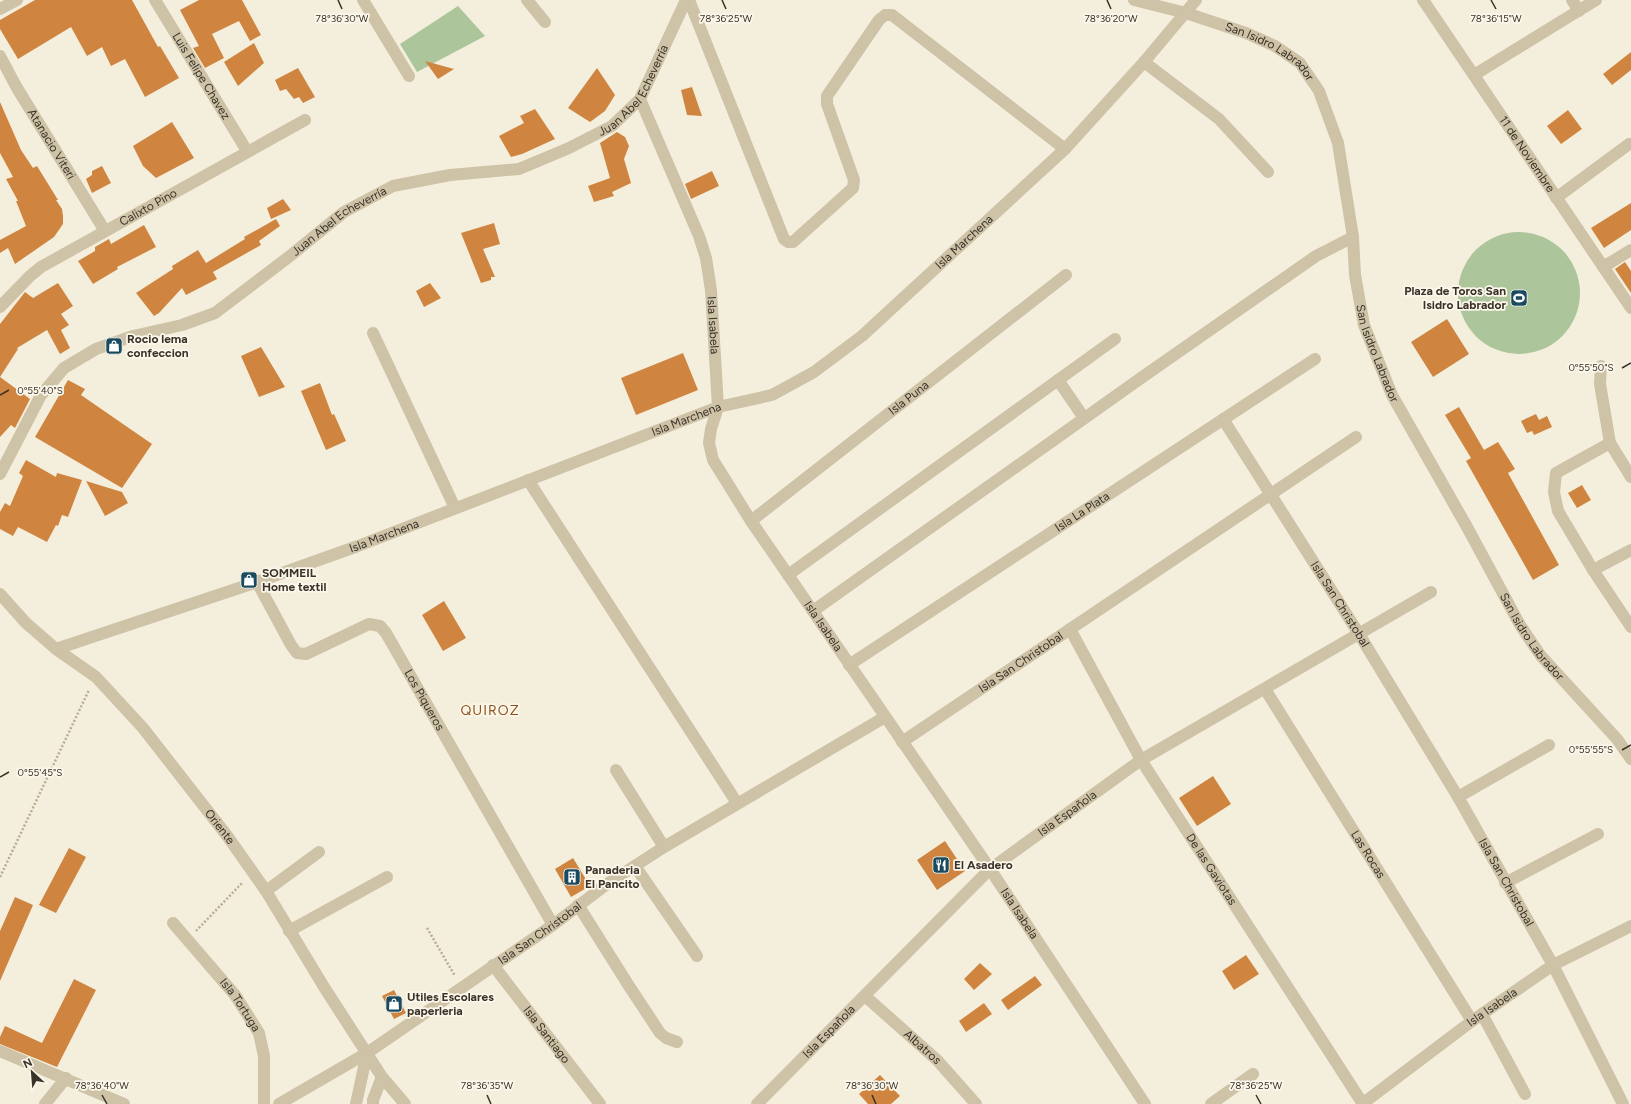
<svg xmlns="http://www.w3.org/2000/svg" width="1631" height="1104" font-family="Figtree,sans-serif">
<rect width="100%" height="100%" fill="#f4efdd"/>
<!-- green -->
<path fill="#adc59b" d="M458,6L485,36L417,72L400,44Z
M1458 293a61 61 0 1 1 122 0a61 61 0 1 1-122 0Z"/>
<!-- building -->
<path fill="#cf8540" d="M35,0H132L158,47L160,46L179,78L145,97L125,59L111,66L102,47L87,56L71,27L18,59L0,29V20Z
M199,0H242L261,35L250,41L239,21L212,34L224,58L205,68L193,48L199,46L180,10Z
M254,43L264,63L238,86L224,62Z
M1631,52V70L1612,85L1603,74Z
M425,61L454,69L438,79Z
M298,68L315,97L303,103L299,97L294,99L286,89L280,91L275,80Z
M597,68L615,95L605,111L590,122L568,108Z
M692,87L702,116L687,115L681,90Z
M0,102L21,150L33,168L37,166L58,200H56L62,209L63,216V224L54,237L15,264L8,248L0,253V240L26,226L16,201H18L6,179L13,177L0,153Z
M535,109L555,139L522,154L511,157L499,136L524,123L520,116Z
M1568,110L1582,129L1561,144L1547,126Z
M172,122L194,158L156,178L143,166L133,146Z
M617,132L625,137L629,146L624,159L631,183L612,192L614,196L594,202L588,186L610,178L600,143Z
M102,166L111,183L92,193L86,179L92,175V171Z
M712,171L719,186L691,199L685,184Z
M283,199L291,210L271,219L267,208Z
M1631,203V230L1604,248L1591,228Z
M276,219L280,226L259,241L261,245L213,272L217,279L186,295L182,288L159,313L154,316L136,293L173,269L172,266L198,250L206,263L245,239L244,237Z
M494,223L500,244L483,249L495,277H491V280L481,283L461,233Z
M144,225L156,247L117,267L118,269L93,284L78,261L95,251V247L109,239L111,244Z
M1625,262L1631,271V293L1615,269Z
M58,283L73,306L61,314L69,325L61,330L70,348L60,354L47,330L17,348L18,349L0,377L30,399L15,428L11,425L0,437V324L25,292L33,298Z
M430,283L441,298L424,307L416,291Z
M1447,319L1469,354L1433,377L1411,342Z
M261,347L285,387L259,397L241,356Z
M683,353L698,390L636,415L621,378Z
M68,380L85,389L81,395L152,444L122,488L35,437Z
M320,383L332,415L334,414L346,441L326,450L301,391Z
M1459,407L1484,450L1498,442L1515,469L1508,473L1559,565L1533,580L1466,461L1471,458L1445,415Z
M1536,414L1539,420L1547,416L1552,427L1534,435L1532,431L1527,433L1521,421Z
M26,460L56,477L57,473L82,480L68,517L62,515L58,526L56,525L47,542L18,527L13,536L0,529V512L5,503L10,506L23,476L19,473Z
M86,481L122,492L128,503L105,516Z
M1582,485L1591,500L1577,508L1568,493Z
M444,601L466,638L443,651L422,615Z
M1213,776L1231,804L1197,826L1179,798Z
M945,841L965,871L937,890L917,860Z
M69,848L86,857L56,913L39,905Z
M573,858L590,886L571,897L555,869Z
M15,897L33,905L0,981V931Z
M1246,955L1259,974L1234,990L1222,971Z
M980,963L992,974L974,990L964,979Z
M1035,976L1042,985L1008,1010L1001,1000Z
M74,979L96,990L57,1067L0,1044V1037L5,1026L42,1043Z
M394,990L406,1013L394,1019L382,996Z
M984,1003L992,1014L966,1032L959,1021Z
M880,1075L900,1096L891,1104H868L859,1094Z"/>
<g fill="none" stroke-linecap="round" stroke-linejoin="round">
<!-- path -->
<path stroke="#baac91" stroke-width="2.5" stroke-dasharray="2 2" stroke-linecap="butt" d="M0,877L89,690
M427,928L455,976
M196,931L243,882"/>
<!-- minor -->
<g stroke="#cec2a7" stroke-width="12">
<path id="s1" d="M155,0L247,151"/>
<path d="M363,0L409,76"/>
<path d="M527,0L545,22"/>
<path d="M689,0L784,239L788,242H793L853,188L854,180L827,104V96L879,20L885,15H892L1065,149"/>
<path id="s2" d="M1134,0L1186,13L1246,33L1275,46L1300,63L1319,91L1338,143L1353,237L1355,275L1364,325L1392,395L1467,527L1520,625L1541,656L1617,739L1631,759"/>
<path id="s3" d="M1423,0L1631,308"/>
<path d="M1572,0L1579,11"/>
<path d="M0,9L17,0"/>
<path id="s4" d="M0,56L17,88L105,231"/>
<path d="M1144,62L1219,119L1268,172"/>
<path d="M1474,75L1596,0"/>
<path id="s5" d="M640,99L699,236L706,258L711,290L718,407L711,429L709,443L713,460L751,521L990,869L1145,1104"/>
<path d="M1556,198L1629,144"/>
<path d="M1603,267L1631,250"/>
<path id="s6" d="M0,307L30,276L41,267L305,120"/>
<path d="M373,333L455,508"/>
<path d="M1601,366L1600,384L1610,443L1556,473L1554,492L1558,511L1593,570L1631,627"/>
<path d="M1058,380L1084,418"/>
<path id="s7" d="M1223,419L1359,634L1458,797L1553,965L1623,1104"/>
<path d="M1610,443L1631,477"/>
<path id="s8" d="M0,474L41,395L64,368L96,349L133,336L182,325L215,313L290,256L344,212L393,186L450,175L519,169L569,148L612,126L640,99L686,0"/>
<path d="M528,480L737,803"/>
<path id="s9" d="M751,521L1066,275"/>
<path d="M1593,570L1631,550"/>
<path d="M788,575L1115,339"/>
<path id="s10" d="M257,582L291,645L297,653L306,654L369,624L380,626L386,633L553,925"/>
<path id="s11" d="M0,594L26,623L56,649L96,677L143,728L228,837L266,891L324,987L382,1077L405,1104"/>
<path d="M813,611L1141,378L1316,256L1353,237"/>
<path id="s12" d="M1070,629L1141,760L1363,1104"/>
<path id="s13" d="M56,649L257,582L358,546L718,407L772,395L814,372L862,336L1065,149L1144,62L1196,0"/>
<path id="s14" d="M849,665L1315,359"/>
<path id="s15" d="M1265,689L1472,1021"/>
<path id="s16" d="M902,742L1356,437"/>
<path d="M616,770L664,847"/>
<path d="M1458,797L1549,745"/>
<path d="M635,866L697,956"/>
<path d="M1505,883L1598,834"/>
<path d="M266,891L319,852"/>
<path d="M578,905L629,986L660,1033L666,1038L677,1042"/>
<path id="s17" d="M173,923L235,995L259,1033L264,1056V1104"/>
<path d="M289,931L387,877"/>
<path id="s18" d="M493,965L600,1104"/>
<path id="s19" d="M865,996L937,1060L976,1104"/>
<path d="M1482,1014L1525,1094"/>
<path d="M0,1051L124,1104"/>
<path d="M45,1104L66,1078"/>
<path id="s20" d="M279,1104L367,1053L553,925L607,884L664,847L885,717"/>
<path d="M356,1104L367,1053"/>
<path d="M373,1104V1100L382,1077"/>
<path id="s21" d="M757,1104L990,869L1141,760L1431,592"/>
<path d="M1211,1104L1253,1074"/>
<path id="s22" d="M1362,1104L1472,1021L1553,965L1631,926"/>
</g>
</g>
<!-- ticks -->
<path fill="none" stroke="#3a3228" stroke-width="1.5" d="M338,0L342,9M722,0L726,9M1107,0L1111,9M1491,0L1496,9M1622,368L1631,363M0,395L9,390M1622,750L1631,745M0,777L9,772M102,1095L107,1104M487,1095L491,1104M872,1095L876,1104M1256,1095L1261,1104"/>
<!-- icons -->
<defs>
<symbol id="stadium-square" viewBox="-11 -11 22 22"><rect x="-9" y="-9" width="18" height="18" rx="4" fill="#1a4a5f" stroke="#fbf7ea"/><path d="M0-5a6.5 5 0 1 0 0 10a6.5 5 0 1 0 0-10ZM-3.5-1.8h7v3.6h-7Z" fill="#fff"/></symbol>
<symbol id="shop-square" viewBox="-11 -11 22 22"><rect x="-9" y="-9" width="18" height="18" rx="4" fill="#1a4a5f" stroke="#fbf7ea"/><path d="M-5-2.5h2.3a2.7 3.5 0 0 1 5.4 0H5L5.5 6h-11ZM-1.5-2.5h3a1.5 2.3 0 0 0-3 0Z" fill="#fff"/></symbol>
<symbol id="restaurant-square" viewBox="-11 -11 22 22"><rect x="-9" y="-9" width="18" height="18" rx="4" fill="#1a4a5f" stroke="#fbf7ea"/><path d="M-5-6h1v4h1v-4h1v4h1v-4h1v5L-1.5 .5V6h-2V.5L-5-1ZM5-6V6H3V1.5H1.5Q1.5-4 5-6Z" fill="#fff"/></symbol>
<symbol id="building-square" viewBox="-11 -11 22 22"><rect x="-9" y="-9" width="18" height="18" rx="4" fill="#1a4a5f" stroke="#fbf7ea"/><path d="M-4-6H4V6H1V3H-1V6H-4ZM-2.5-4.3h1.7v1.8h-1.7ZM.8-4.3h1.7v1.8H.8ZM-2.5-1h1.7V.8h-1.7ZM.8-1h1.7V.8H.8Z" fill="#fff"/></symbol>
</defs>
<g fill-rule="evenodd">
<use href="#stadium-square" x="1509" y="288" width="20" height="20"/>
<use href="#shop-square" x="104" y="336" width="20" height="20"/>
<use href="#shop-square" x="239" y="570" width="20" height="20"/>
<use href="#restaurant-square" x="931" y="855" width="20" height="20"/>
<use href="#building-square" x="562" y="867" width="20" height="20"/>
<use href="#shop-square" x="384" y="994" width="20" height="20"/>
</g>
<g text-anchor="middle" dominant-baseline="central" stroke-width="3.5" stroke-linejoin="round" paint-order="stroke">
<!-- street labels -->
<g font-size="12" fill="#3a3228" stroke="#fbf7ea">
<text stroke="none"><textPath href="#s2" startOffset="147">San Isidro Labrador</textPath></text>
<text stroke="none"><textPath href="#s1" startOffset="89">Luis Felipe Chavez</textPath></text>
<text stroke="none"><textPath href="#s8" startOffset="777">Juan Abel Echeverría</textPath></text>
<text stroke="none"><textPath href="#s4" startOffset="102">Atanacio Viteri</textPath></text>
<text stroke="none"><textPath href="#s3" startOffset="186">11 de Noviembre</textPath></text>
<text stroke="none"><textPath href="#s6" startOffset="180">Calixto Pino</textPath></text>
<text stroke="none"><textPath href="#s8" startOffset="441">Juan Abel Echeverría</textPath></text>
<text stroke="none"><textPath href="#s13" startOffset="1007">Isla Marchena</textPath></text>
<text stroke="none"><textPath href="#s5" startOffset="240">Isla Isabela</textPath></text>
<text stroke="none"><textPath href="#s2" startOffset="483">San Isidro Labrador</textPath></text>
<text stroke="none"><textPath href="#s9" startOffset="200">Isla Puna</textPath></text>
<text stroke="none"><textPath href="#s13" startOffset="671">Isla Marchena</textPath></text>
<text stroke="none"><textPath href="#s14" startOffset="279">Isla La Plata</textPath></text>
<text stroke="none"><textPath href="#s13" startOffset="347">Isla Marchena</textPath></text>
<text stroke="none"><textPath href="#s7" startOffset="219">Isla San Christobal</textPath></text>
<text stroke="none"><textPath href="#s5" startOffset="576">Isla Isabela</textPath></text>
<text stroke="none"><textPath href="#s2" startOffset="807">San Isidro Labrador</textPath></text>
<text stroke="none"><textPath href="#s16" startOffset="143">Isla San Christobal</textPath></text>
<text stroke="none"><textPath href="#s10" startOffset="258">Los Piqueros</textPath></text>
<text stroke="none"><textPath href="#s21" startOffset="426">Isla Española</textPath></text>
<text stroke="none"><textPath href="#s11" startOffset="322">Oriente</textPath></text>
<text stroke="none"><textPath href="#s15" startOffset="195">Las Rocas</textPath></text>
<text stroke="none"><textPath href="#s12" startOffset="279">De las Gaviotas</textPath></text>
<text stroke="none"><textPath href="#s7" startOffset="543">Isla San Christobal</textPath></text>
<text stroke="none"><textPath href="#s5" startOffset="924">Isla Isabela</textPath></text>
<text stroke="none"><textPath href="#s20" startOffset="312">Isla San Christobal</textPath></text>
<text stroke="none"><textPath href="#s17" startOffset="106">Isla Tortuga</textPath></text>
<text stroke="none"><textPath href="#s22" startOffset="162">Isla Isabela</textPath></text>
<text stroke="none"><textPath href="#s21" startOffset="102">Isla Española</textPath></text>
<text stroke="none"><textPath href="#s18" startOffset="88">Isla Santiago</textPath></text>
<text stroke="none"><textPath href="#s19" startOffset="77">Albatros</textPath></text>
</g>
<!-- poi labels -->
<g font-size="12" font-weight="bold" fill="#3a3228" stroke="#fbf7ea" text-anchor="start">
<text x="1506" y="291" text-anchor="end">Plaza de Toros San<tspan x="1506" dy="14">Isidro Labrador</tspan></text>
<text x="127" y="339">Rocio lema<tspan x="127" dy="14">confeccion</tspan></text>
<text x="262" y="573">SOMMEIL<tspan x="262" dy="14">Home textil</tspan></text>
<text x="954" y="865">El Asadero</text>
<text x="585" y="870">Panaderia<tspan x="585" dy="14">El Pancito</tspan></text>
<text x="407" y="997">Utiles Escolares<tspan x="407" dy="14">paperleria</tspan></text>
</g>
<!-- quarter labels -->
<g font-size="14" letter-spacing="1" fill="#90521b" stroke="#fbf7ea">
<text x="490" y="710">QUIROZ</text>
</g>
</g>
<g font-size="10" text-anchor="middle" fill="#3a3228" stroke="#fbf7ea" stroke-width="3.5" stroke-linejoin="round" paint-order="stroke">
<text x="342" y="22">78°36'30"W</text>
<text x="726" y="22">78°36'25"W</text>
<text x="1111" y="22">78°36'20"W</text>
<text x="1496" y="22">78°36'15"W</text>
<text x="1591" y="371">0°55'50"S</text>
<text x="40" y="394">0°55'40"S</text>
<text x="1591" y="753">0°55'55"S</text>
<text x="40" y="776">0°55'45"S</text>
<text x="102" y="1089">78°36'40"W</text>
<text x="487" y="1089">78°36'35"W</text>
<text x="872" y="1089">78°36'30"W</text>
<text x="1256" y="1089">78°36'25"W</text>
</g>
<!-- north arrow -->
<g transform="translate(32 1072) rotate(334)" stroke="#fbf7ea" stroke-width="3" paint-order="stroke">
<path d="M0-3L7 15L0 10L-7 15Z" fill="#3a3228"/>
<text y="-6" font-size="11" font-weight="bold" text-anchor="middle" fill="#3a3228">N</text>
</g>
</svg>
